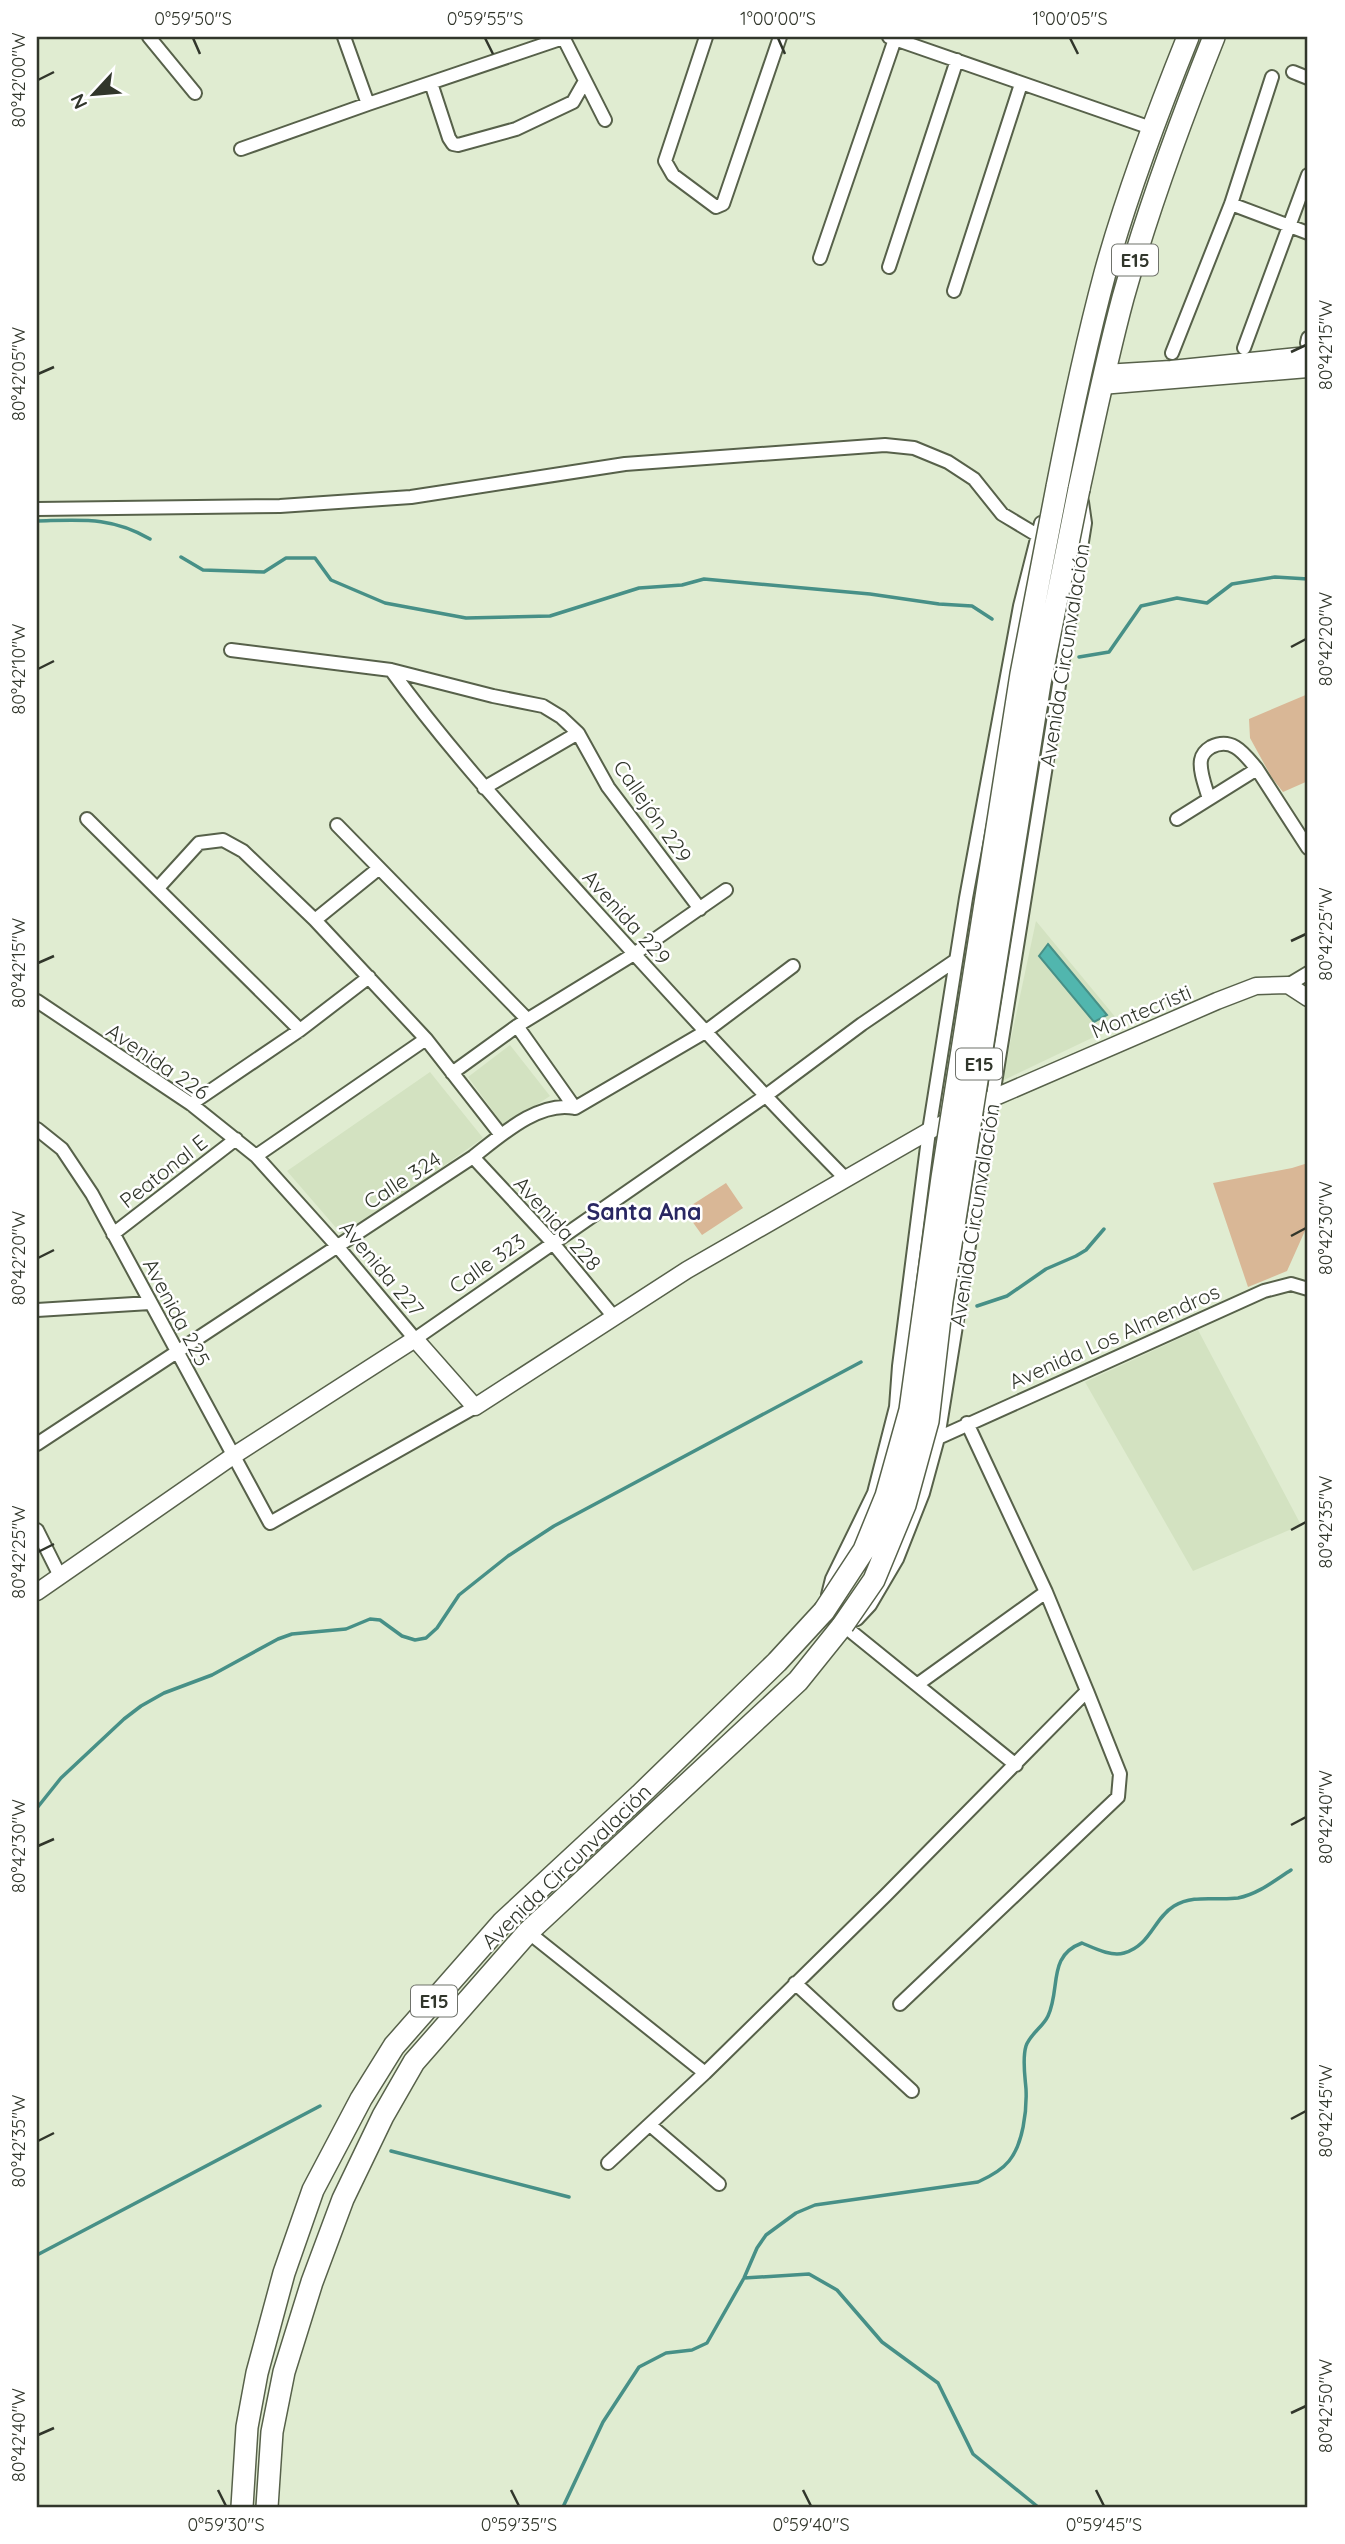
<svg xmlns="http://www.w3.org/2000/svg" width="1345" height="2544" font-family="Quicksand,sans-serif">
<rect width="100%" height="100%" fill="#e0ecd1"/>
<!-- built -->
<path fill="#d3e2c1" d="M1036,921L1121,1024L1002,1081Z
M510,1045L550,1096L504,1126L468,1077Z
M430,1072L483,1138L344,1237L287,1171Z
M1198,1330L1301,1525L1193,1571L1085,1382Z"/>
<!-- green -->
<path fill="#d9b796" d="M1308,694V781L1283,792L1272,778L1250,738L1249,719Z
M1308,1163V1224L1287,1271L1248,1287L1213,1183L1292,1168Z
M726,1183L743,1208L702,1235L684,1210Z"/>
<!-- water -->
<path fill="#51b6ae" stroke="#479087" stroke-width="2" d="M1048,944L1107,1015L1094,1022L1039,956Z"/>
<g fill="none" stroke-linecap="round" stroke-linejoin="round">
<!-- stream -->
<path stroke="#479087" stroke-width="3.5" d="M37,521C80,520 111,516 150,539
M181,557L203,570L264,572L286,558H315L331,580L385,603L466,618L550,616L639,588L682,585L704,579L870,594L939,604L972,606L992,619
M1079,657L1109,652L1141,606L1177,598L1207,603L1232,584L1275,577L1308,579
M977,1306L1007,1296L1046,1269L1076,1256L1086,1250L1104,1229
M37,1808L61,1778L124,1719L141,1706L164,1693L212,1675L278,1639L292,1634L346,1629L370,1619L380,1620L402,1636L415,1640L426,1638L437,1628L459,1595L508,1556L554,1526L861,1362
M391,2151L569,2197
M37,2255L320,2106
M744,2278L809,2274L837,2290L882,2342L938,2383L973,2454L1038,2507
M563,2507L603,2422L639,2367L666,2353L692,2350L707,2343L744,2278L757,2248L766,2235L796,2213L815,2205L978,2182C989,2177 1001,2171 1009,2161C1023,2144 1027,2111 1026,2089C1025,2076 1022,2059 1026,2046C1030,2034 1043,2027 1048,2016C1061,1988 1047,1956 1082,1943C1094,1948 1111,1957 1124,1953C1151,1945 1153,1919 1174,1906C1194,1894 1216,1901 1238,1898C1258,1894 1274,1881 1291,1870"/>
<defs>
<path id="minor" d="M149,37L195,93
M344,37L368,104L563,38
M563,37L605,120
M706,37L665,161L673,175L716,207L723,204L780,37
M889,37L1151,128
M1293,72L1308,78
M431,83L449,138L453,144L458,145L516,129L573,102L585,81
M241,149L368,104
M1231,204L1308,233
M820,258L895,39
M889,267L957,60
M954,291L1021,84
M1307,343L1308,338
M1244,348L1308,175
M1172,353L1231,204L1272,77
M37,509L280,506L411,497L625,464L885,445L914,448L948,462L974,479L1002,514L1037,535
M231,650L391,670L493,696L543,706L561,717L578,733L608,787L700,909
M391,670C451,753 521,828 589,904C673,997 758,1090 846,1179
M484,788L578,733
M1209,799C1206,788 1199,771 1201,760C1202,754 1206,750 1211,747C1233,736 1245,755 1257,769
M87,819L300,1030
M1177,819L1257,769L1308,848
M337,825L527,1019
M158,888L199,843L223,840L243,851L315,920L426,1039L501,1135
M315,920L378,869
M1288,985L1308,973
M37,1001L191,1104L256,1156L337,1246L415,1339L764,1097L862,1024L956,960
M517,1026L575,1108
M452,1073L517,1026L634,954L726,890
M191,1104L300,1030L369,977
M37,1129L62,1149L92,1194L270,1523L475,1407
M256,1156L426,1039
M473,1157L552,1242L614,1317
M113,1234L236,1139
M37,1310L150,1303
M938,1438L1264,1291L1291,1284L1308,1289
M37,1444L473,1157C500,1136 539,1100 575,1108L705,1032L793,966
M37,1530L60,1576
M828,1595L832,1579L874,1493L896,1407L899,1366L929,1131L966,898L1020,606L1041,523
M918,1684L1046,1592
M1016,1765L843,1625L857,1619L870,1605L897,1559L923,1493L938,1438L1085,523L1082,502
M528,1932L705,2073L886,1895L1087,1691L1046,1592L967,1423
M795,1983L912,2091
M900,2004L1118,1797L1120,1774L1087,1691
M650,2125L719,2184
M608,2163L705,2073"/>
<path id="tertiary" d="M1104,373L1171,369L1308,355
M1101,386L1308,369
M37,1592L233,1456L415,1339L475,1407L687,1270L929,1131L993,1098L1217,1001L1256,986L1288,985L1308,998"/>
<path id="trunk" d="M1057,487C1071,415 1086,344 1105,273C1127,193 1157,114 1188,37
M1079,489C1093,425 1106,361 1123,298C1148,209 1180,122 1214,37
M242,2507L247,2427L257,2373L284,2273L313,2190L361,2099L394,2046L503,1922L640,1795L777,1662L824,1611
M267,2507L272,2432L284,2372L312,2282L343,2199L383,2116L414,2062L528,1932L798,1681L843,1625"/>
</defs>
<!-- minor casing -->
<use href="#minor" stroke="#57614a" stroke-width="16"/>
<!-- tertiary casing -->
<use href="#tertiary" stroke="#57614a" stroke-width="19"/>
<!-- trunk casing -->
<use href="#trunk" stroke="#57614a" stroke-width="24"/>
<!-- minor -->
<use href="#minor" stroke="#fff" stroke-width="12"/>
<!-- tertiary -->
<use href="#tertiary" stroke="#fff" stroke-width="16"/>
<!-- trunk -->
<use href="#trunk" stroke="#fff" stroke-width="21"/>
<defs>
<path id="trunk-bridge" d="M824,1611L864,1550L886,1496L910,1410L942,1178L1021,674L1057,487
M843,1625L874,1580L905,1505L928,1421L942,1301L1040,683L1079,489"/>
</defs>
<!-- trunk-bridge casing -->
<use href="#trunk-bridge" stroke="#57614a" stroke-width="24" stroke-linecap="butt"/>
<!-- trunk-bridge -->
<use href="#trunk-bridge" stroke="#fff" stroke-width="21"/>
</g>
<!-- ticks -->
<path fill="none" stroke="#31362b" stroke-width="2.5" d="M193,38L200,54M485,38L493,54M778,38L785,54M1070,38L1078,54M38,80L54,72M1291,352L1306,345M38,374L54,367M1291,647L1306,639M38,669L54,661M1291,941L1306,934M38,963L54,956M1291,1236L1306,1228M38,1258L54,1250M1291,1530L1306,1522M38,1552L54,1544M1291,1825L1306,1817M38,1846L54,1839M1291,2119L1306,2111M38,2141L54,2133M1291,2413L1306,2406M38,2435L54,2428M218,2490L226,2506M511,2490L519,2506M803,2490L811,2506M1096,2490L1104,2506"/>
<g text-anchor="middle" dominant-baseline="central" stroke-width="5" stroke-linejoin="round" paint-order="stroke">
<!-- shield labels -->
<g fill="#fff" stroke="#6f726b" stroke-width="2">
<rect x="1112" y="244.5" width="46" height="31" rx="5"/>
<rect x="956" y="1048.5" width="46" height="31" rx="5"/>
<rect x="411" y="1985.5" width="46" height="31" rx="5"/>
</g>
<g font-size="19" font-weight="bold" fill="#31362b">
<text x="1135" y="260">E15</text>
<text x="979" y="1064">E15</text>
<text x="434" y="2001">E15</text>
</g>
<!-- street labels -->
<g font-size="21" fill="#31362b" stroke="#fff">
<text transform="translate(1064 655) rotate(-81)">Avenida Circunvalación</text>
<text transform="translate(653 811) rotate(55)">Callejón 229</text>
<text transform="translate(627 917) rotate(48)">Avenida 229</text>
<text transform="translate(1141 1011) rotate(-23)">Montecristi</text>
<text transform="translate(158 1061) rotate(34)">Avenida 226</text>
<text transform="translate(163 1171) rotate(-38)">Peatonal E</text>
<text transform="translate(402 1180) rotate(-33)">Calle 324</text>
<text transform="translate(974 1215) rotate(-81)">Avenida Circunvalación</text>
<text transform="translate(558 1223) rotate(48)">Avenida 228</text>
<text transform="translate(487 1263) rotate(-35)">Calle 323</text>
<text transform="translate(382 1268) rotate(50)">Avenida 227</text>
<text transform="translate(177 1312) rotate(62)">Avenida 225</text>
<text transform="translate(1114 1336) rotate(-24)">Avenida Los Almendros</text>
<text transform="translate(566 1866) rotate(-44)">Avenida Circunvalación</text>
</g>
<!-- neighbourhood labels -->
<g font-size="23" font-weight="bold" fill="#292762" stroke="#fff">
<text x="644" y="1211">Santa Ana</text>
</g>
</g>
<!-- border -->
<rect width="1345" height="2544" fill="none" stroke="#ffffff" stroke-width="77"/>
<!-- north arrow -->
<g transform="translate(94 94) rotate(244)" stroke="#ffffff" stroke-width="5" paint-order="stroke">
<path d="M0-5L12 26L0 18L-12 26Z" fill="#31362b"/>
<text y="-10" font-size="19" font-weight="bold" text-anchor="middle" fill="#31362b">N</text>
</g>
<rect x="38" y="38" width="1268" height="2468" fill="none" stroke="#31362b" stroke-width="2.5"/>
<g font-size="18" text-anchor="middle" fill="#31362b">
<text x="193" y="25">0°59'50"S</text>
<text x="485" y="25">0°59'55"S</text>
<text x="778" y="25">1°00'00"S</text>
<text x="1070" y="25">1°00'05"S</text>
<text transform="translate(19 80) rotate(-90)" y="6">80°42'00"W</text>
<text transform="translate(1326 345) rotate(-90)" y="6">80°42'15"W</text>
<text transform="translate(19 374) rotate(-90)" y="6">80°42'05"W</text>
<text transform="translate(1326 639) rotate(-90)" y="6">80°42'20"W</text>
<text transform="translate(19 669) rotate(-90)" y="6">80°42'10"W</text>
<text transform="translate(1326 934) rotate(-90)" y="6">80°42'25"W</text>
<text transform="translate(19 963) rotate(-90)" y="6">80°42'15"W</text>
<text transform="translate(1326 1228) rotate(-90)" y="6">80°42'30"W</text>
<text transform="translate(19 1258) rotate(-90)" y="6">80°42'20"W</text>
<text transform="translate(1326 1522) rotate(-90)" y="6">80°42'35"W</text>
<text transform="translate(19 1552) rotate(-90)" y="6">80°42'25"W</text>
<text transform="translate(1326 1817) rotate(-90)" y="6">80°42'40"W</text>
<text transform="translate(19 1846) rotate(-90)" y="6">80°42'30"W</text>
<text transform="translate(1326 2111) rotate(-90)" y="6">80°42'45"W</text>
<text transform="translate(19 2141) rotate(-90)" y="6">80°42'35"W</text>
<text transform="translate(1326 2406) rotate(-90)" y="6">80°42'50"W</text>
<text transform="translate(19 2435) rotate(-90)" y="6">80°42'40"W</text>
<text x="226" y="2531">0°59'30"S</text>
<text x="519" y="2531">0°59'35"S</text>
<text x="811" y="2531">0°59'40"S</text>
<text x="1104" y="2531">0°59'45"S</text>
</g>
</svg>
